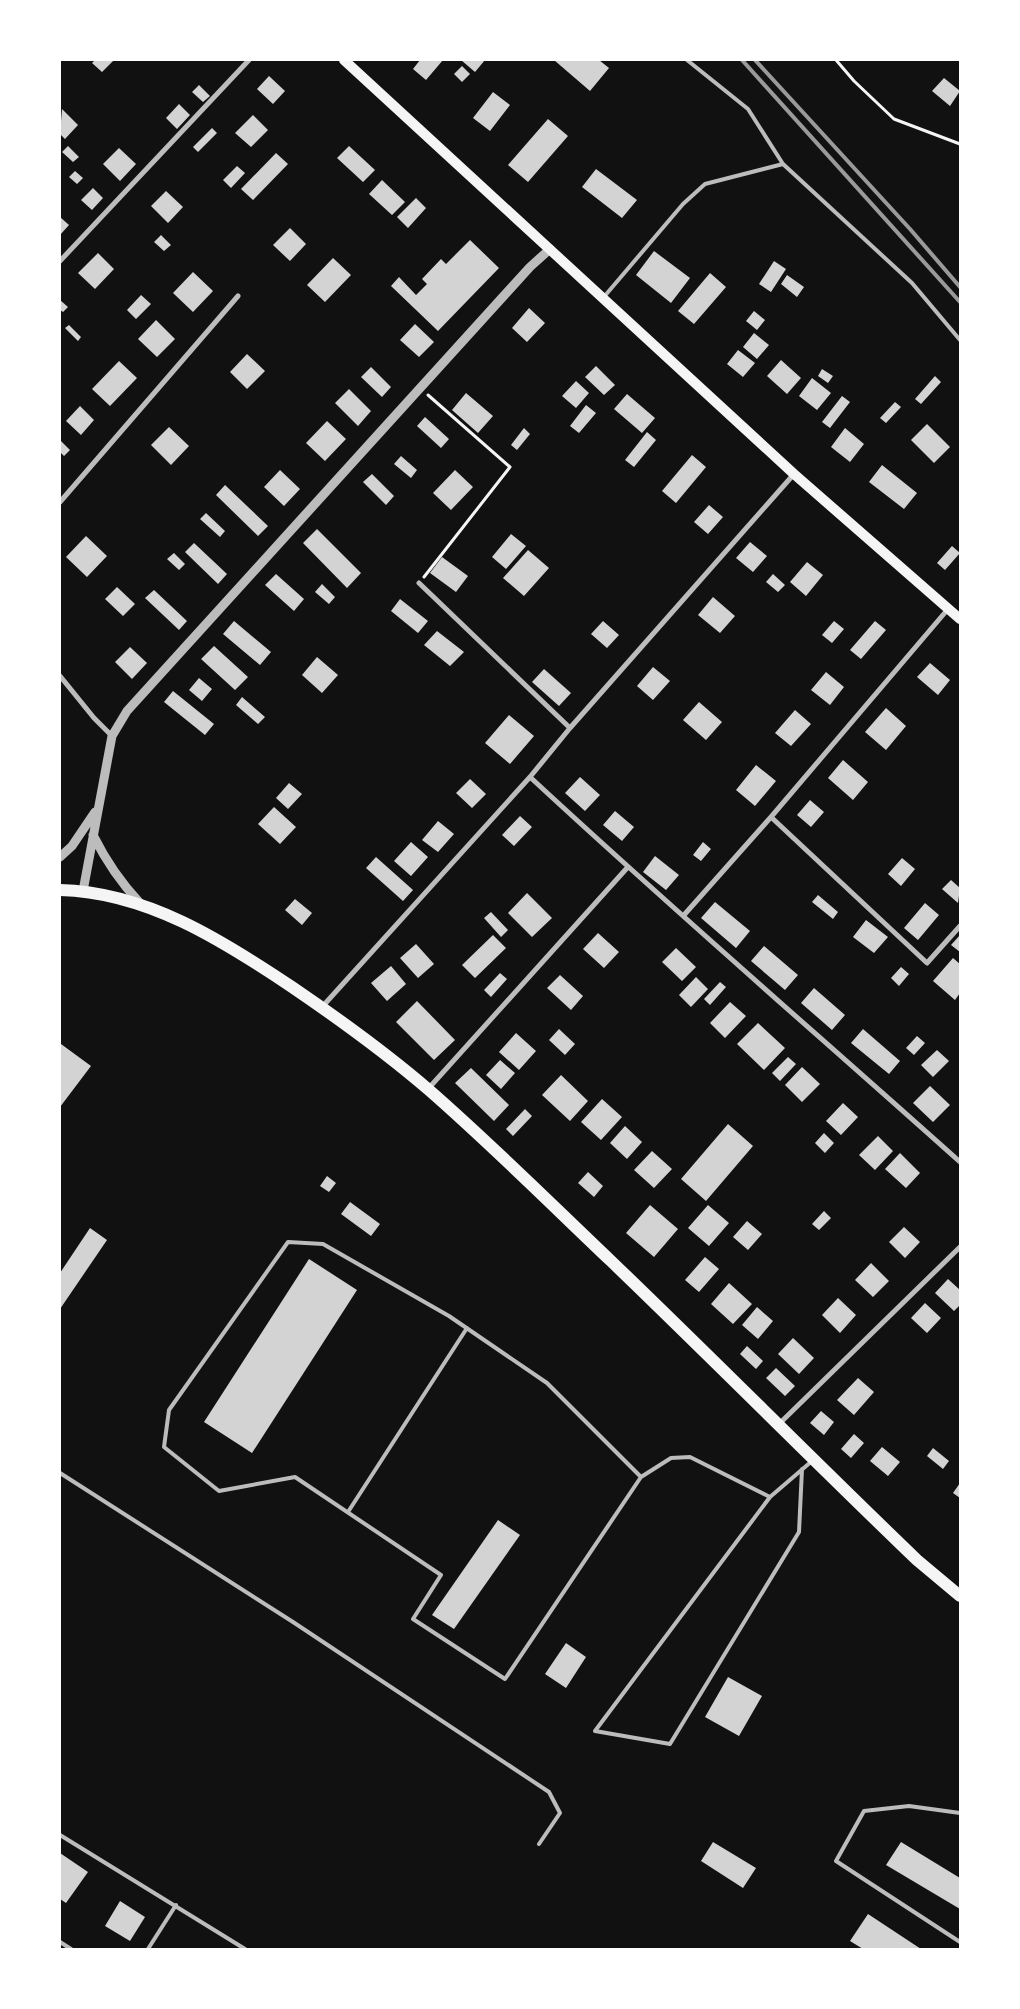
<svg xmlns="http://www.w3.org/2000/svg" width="1020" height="2009" font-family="'Source Sans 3',sans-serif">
<rect width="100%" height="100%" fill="#111"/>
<!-- building -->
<path fill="#d3d3d3" d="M95,60H114L102,72L92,63Z
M420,60H443L426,80L413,69Z
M461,60H485L475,72Z
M554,60H599L609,68L590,91Z
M462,66L470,74L462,82L454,74Z
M269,76L285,91L273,104L257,89Z
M944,78L960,91L950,106L932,91Z
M199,85L210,96L203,102L192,92Z
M493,92L510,105L490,131L473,118Z
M179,104L190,115L177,129L166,118Z
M62,109L78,125L65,139L60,134Z
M253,115L268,130L251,147L235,133Z
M548,119L568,136L528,182L508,165Z
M212,128L217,133L198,152L193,147Z
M68,146L79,157L73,162L62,152Z
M349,146L375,170L363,182L337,158Z
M119,148L136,164L120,181L103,164Z
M276,153L288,164L253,200L241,189Z
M237,166L245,173L231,188L223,180Z
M596,169L637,200L622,218L582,187Z
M75,171L83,178L77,184L69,177Z
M382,180L405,202L392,215L369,194Z
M93,188L103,198L92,210L81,200Z
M166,191L183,207L168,223L151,206Z
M416,198L426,208L408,228L397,217Z
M60,217L69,225L60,235Z
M290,228L306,244L290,261L273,245Z
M161,235L171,245L164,251L154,242Z
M470,240L499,268L438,331L391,286L399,277L416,295L427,284L422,279L441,259L446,264Z
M654,251L690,278L671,303L636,275Z
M98,253L114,269L95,289L78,273Z
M333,258L351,275L325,302L307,285Z
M774,261L786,269L771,292L759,284Z
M193,272L213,291L193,312L173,293Z
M710,273L726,287L694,324L678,311Z
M787,275L804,287L797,297L781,284Z
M141,295L151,304L136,319L127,310Z
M60,300L68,307L63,312L60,310Z
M529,308L545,323L527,342L512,328Z
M754,311L765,320L757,330L746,321Z
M156,320L175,339L157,357L138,339Z
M415,324L434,342L419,357L400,340Z
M69,325L81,337L78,341L65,328Z
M754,333L769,345L757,359L743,347Z
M738,350L755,363L743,377L727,364Z
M247,354L265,371L247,389L230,372Z
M781,360L801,378L787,394L767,376Z
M119,361L137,378L110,406L92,389Z
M596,366L615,385L604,395L585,377Z
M371,367L391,387L382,397L361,377Z
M822,369L833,376L828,383L818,376Z
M935,376L941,382L921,404L915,399Z
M812,378L831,393L817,410L799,396Z
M576,381L589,393L576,408L562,396Z
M349,389L371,411L358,426L335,403Z
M466,393L493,416L478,433L452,410Z
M627,394L655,418L642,433L614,409Z
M842,396L850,402L830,428L822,422Z
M895,402L901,407L886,423L880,418Z
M586,405L596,413L579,433L570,426Z
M80,406L94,420L81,435L66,421Z
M425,417L449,439L441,448L417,426Z
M327,421L346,439L325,461L306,443Z
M927,424L950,447L934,463L911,440Z
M169,427L189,446L171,465L151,445Z
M524,428L530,434L517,450L511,445Z
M845,428L864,444L850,462L831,447Z
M647,432L656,440L634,467L625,460Z
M60,440L70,450L64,456L60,452Z
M692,455L706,467L676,503L662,491Z
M401,456L417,470L411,478L394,464Z
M882,465L917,493L904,509L869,482Z
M280,470L300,489L284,506L264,487Z
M455,470L473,487L451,510L433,493Z
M372,474L394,496L386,505L363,482Z
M225,485L268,526L258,536L216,495Z
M709,505L723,517L708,534L694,522Z
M206,513L225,531L220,537L200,519Z
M317,529L361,573L347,588L303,543Z
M511,534L526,546L506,569L492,557Z
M86,536L107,556L87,577L66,557Z
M750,542L767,556L753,572L736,558Z
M194,543L227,574L218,584L185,552Z
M952,546L960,553L945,570L937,563Z
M528,550L549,568L524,596L503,578Z
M174,553L185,564L179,570L167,559Z
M442,557L468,576L456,592L430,573Z
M807,562L823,575L806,596L790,582Z
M276,574L304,599L294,611L265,585Z
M773,574L785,585L778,592L766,582Z
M322,584L335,597L329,604L315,592Z
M117,587L135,604L123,616L105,599Z
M154,590L187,621L179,630L145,598Z
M713,597L735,616L720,633L698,615Z
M400,599L428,621L418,633L391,611Z
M234,621L271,652L260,665L223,634Z
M603,621L619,635L607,648L591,634Z
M834,621L844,629L832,643L822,635Z
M875,621L886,630L861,659L850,650Z
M437,631L464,652L450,666L424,645Z
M214,646L248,677L235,690L201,659Z
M130,647L147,663L132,679L115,662Z
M317,657L338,675L322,693L302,675Z
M930,663L950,680L938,695L917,677Z
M653,667L670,681L653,700L637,686Z
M544,669L571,693L559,706L532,682Z
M826,672L844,687L830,705L811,690Z
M199,678L212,689L202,701L189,690Z
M173,691L214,724L205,735L164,702Z
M242,697L265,717L258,724L236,705Z
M699,702L722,722L706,740L683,720Z
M886,708L906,726L886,750L865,732Z
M795,710L811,724L791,746L775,733Z
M509,715L534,736L510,764L485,743Z
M843,760L868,782L853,800L828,778Z
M756,765L776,781L755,806L736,790Z
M580,777L600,795L585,811L565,793Z
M470,779L486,794L472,808L456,793Z
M289,783L302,794L288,809L276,798Z
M810,800L824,812L811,827L797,815Z
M274,807L296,827L280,844L258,824Z
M615,811L634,827L622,841L603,825Z
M520,816L532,827L514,846L502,835Z
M438,821L454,834L438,852L422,840Z
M411,842L428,857L411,876L394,861Z
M703,842L711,849L701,861L693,855Z
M655,856L679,875L666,890L643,872Z
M376,857L413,890L403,901L366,868Z
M902,858L915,869L901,886L888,874Z
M951,880L960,888L958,903L942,889Z
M527,893L552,918L532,937L508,913Z
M818,895L838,912L833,919L812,902Z
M295,899L312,913L302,925L285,910Z
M715,902L750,931L736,948L701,918Z
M925,903L939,915L918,940L904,928Z
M491,912L508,930L501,937L484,918Z
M866,920L888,937L874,953L853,937Z
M598,933L619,952L604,968L583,949Z
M493,935L506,948L475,978L462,965Z
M960,935V952L951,945Z
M416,944L434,964L418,978L400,958Z
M764,946L798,975L785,990L751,961Z
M676,948L696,967L682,981L662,962Z
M953,958L960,964V993L955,1000L933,981Z
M391,966L406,984L387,1001L371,983Z
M901,967L909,974L899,986L891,978Z
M500,973L507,979L491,997L484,990Z
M560,975L583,996L571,1010L547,988Z
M696,977L708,989L691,1007L679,995Z
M720,982L726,987L710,1005L704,999Z
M814,988L845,1015L832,1030L801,1003Z
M417,1001L455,1040L434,1060L396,1022Z
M730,1002L746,1016L725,1038L710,1023Z
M758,1023L785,1048L764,1070L737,1044Z
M559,1029L575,1044L565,1055L549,1040Z
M863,1029L900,1061L889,1074L851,1043Z
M516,1033L536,1051L519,1070L499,1052Z
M917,1036L925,1043L914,1055L906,1048Z
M61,1044L91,1066L60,1107V1046Z
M937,1050L949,1061L933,1077L921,1065Z
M788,1057L796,1064L780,1081L772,1073Z
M500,1060L515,1073L501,1089L486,1075Z
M802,1067L820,1084L802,1102L785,1085Z
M471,1068L509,1105L494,1121L455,1083Z
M561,1075L588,1101L570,1121L542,1095Z
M930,1086L950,1105L933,1122L913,1103Z
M602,1099L622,1117L601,1140L581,1122Z
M843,1103L858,1117L841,1135L826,1121Z
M525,1109L532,1116L513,1136L506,1129Z
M728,1124L753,1146L706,1201L681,1179Z
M625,1126L642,1142L627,1159L610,1143Z
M824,1133L834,1143L825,1153L815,1143Z
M878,1136L893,1151L875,1170L859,1155Z
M652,1151L672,1169L654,1188L634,1170Z
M900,1153L920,1173L906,1188L885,1169Z
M588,1172L603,1186L594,1197L578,1183Z
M327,1176L336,1183L329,1192L320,1186Z
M350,1202L380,1224L371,1236L341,1214Z
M650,1205L678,1229L654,1257L626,1233Z
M708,1205L729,1223L709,1246L688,1228Z
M824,1211L831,1218L819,1230L812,1224Z
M747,1221L762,1234L748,1250L733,1237Z
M904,1227L920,1242L905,1258L889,1242Z
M90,1228L107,1240L60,1309V1273Z
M705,1257L719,1269L699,1292L685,1280Z
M309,1259L357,1290L252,1453L204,1422Z
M871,1263L889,1281L873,1297L855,1280Z
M948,1279L960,1290V1305L954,1311L935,1293Z
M729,1283L752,1304L733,1324L711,1304Z
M838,1298L856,1315L840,1333L822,1315Z
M925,1303L941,1318L927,1333L911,1318Z
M757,1307L773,1321L758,1339L742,1325Z
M793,1338L814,1358L799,1374L778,1354Z
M747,1346L763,1361L756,1369L740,1354Z
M776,1368L795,1386L785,1396L766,1378Z
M858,1378L874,1392L854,1415L837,1400Z
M821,1411L834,1422L824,1435L810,1423Z
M854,1434L864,1443L851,1458L841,1449Z
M882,1447L900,1462L888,1476L870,1461Z
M933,1448L949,1461L943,1469L927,1456Z
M960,1483V1498L953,1493Z
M498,1520L520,1535L454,1629L432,1615Z
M566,1643L586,1657L566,1688L545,1674Z
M728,1677L762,1696L739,1736L705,1717Z
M713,1842L756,1868L743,1888L701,1861Z
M901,1842L960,1878V1909L886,1865Z
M60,1853L88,1872L66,1903L60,1899Z
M120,1901L145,1917L130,1941L105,1926Z
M868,1914L921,1949H863L850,1941Z"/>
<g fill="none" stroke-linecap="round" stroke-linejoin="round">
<!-- path -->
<path stroke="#f5f5f5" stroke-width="3" d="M836,60L854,81L894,119L960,144
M424,577L510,467L428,395"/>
<!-- service -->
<path stroke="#bcbcbc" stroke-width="4" d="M687,60L748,109L783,164L912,283L960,340
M603,298L683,204L705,184L783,164
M802,1469L799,1532L670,1744L595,1731L770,1497L812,1461
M60,1473L293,1622L549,1792L560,1813L539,1844
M641,1477L547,1383L449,1316L323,1244L288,1242L169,1410L164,1447L219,1491L295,1477L441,1575L413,1619L505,1679L641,1477L671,1458L690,1457L770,1497
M348,1512L467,1328
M960,1813L909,1806L864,1811L836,1861L960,1942
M60,1835L245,1949
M60,1942L71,1949
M148,1949L176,1905"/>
<!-- minor -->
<path stroke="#bcbcbc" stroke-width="5" d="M60,261L249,60
M60,502L238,296
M419,583L570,728
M60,676L94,718L112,736
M530,777C671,908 817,1034 960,1162
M771,817L927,963L960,926
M684,915L771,817L948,609
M322,1007L530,777L570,728L794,474
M428,1089L627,868
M778,1425L960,1247"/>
<!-- tertiary -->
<path stroke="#bcbcbc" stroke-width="9" d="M93,835C106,861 120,882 140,903
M60,857L72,846L95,812
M83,891L112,736L127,711L530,267L550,249"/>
<!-- secondary -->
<path stroke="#f5f5f5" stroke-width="10" d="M344,60L794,474L960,619"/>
<!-- primary -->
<path stroke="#f5f5f5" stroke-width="12" d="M60,890C146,892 222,940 292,987C339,1019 386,1053 429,1090C492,1145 551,1204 611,1261C714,1360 814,1461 917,1560L960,1596"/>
<!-- rail -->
<path stroke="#9a9a9a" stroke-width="4" d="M742,60L960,302
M755,60L910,229L960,287"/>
</g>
<!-- border -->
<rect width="1020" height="2009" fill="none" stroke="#ffffff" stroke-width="122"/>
</svg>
